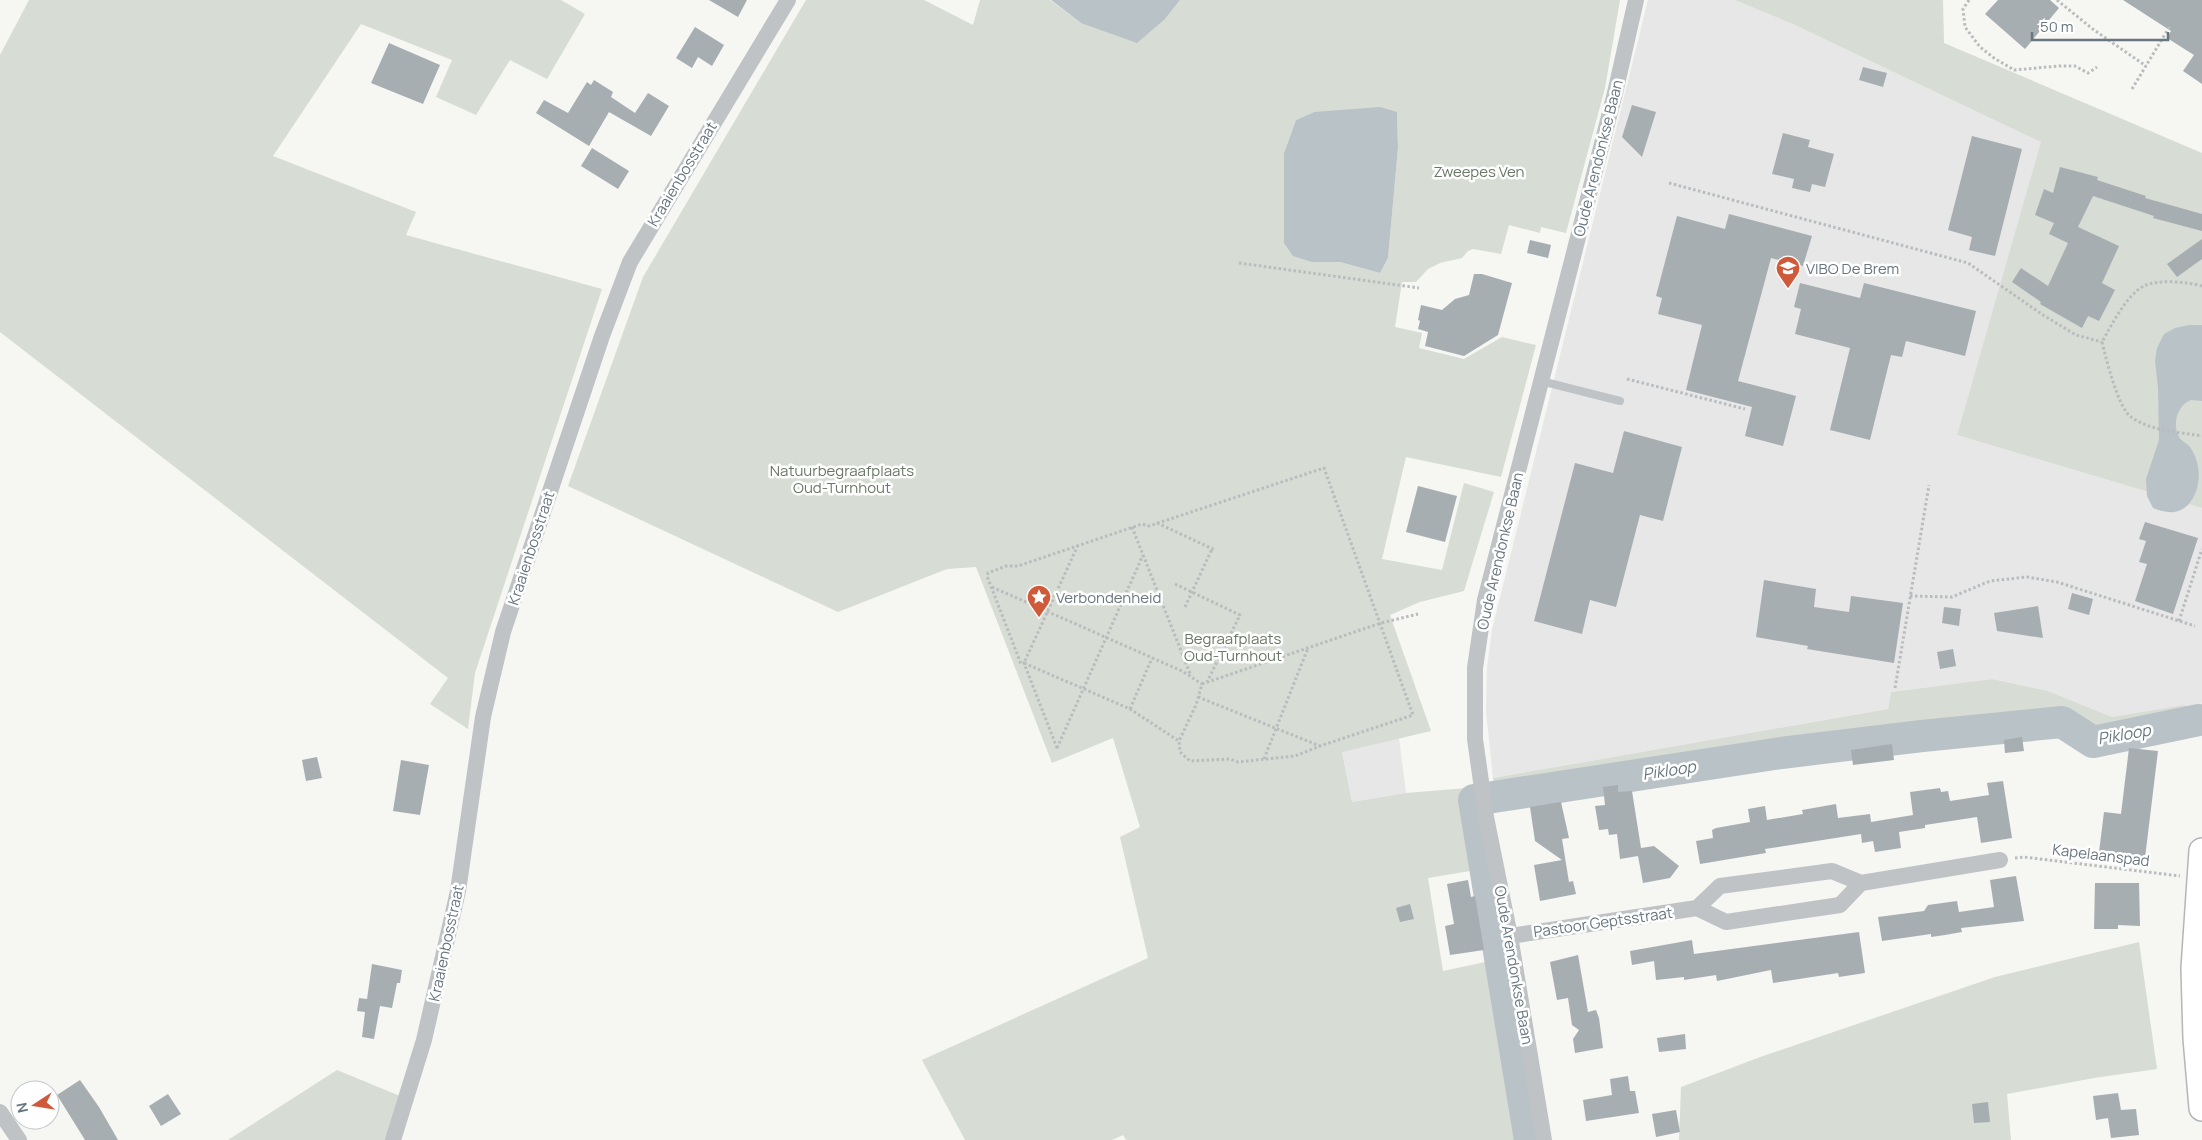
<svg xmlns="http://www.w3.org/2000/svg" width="2202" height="1140" font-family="Manrope,sans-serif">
<rect width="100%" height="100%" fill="#f6f6f3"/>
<!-- built -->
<path fill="#e6e7e6" d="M1648,0H1735L1795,25L2042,142L1957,435L2202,508V701L2199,710L2184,705L2112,717L2048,691L1992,679L1891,692L1888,709L1493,778L1486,711L1487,668L1492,630Z
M1399,738L1406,793L1352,802L1342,751Z"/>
<!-- green -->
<path fill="#d7dcd4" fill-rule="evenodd" d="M29,0H561L585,14L547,79L510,60L476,115L436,97L452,60L361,24L273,156L416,212L406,235L602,289L475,673L468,729L430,704L448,678L0,332V55Z
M806,0H924L973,25L980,0H1050L1081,23L1165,19L1180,0H1620L1605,88L1566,233L1541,227L1540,233L1509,225L1501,254L1473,249L1468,251L1462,258L1440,263L1428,269L1416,282H1402L1395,327L1422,333L1419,348L1464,359L1502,337L1536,345L1501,477L1406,457L1382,559L1442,570L1464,483L1494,492L1464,591L1420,602L1390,615L1431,731L1342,752L1352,802L1406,793L1467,788L1482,869L1428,878L1443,971L1495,960L1523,1140H1126L1123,1135L1112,1140H965L922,1060L1148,958L1120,837L1140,827L1113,738L1052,763L976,567L947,569L838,612L568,486L643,277ZM1314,112H1397L1398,148L1388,258L1380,273L1340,262L1284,153L1296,120Z
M1735,0H1943L1944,43L2202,153V508L1957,435L2041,142L1795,25Z
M1992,679L2048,691L2112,717L2184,705L2199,710V720L2093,742L2062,722L1781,753L1496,797L1493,778L1888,709L1891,692Z
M2139,942L2157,1069L2094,1078L2007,1094L2011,1140H1679L1681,1087L1763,1056L1995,977Z
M337,1070L400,1096L386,1140H228Z"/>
<!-- water -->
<path fill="#b9c2c6" d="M1051,0H1180L1165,19L1137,43L1081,23Z
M1380,107L1397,112L1398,148L1388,258L1380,273L1340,262H1312L1293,256L1284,243V153L1296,120L1314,112Z
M2189,325H2202V401C2199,401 2194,400 2191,400C2177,405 2172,425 2179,437C2181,441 2187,443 2190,447C2202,464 2202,489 2188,505C2177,515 2166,513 2153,508L2147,496L2146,479L2159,440L2158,387L2155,361L2157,348L2164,334L2175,328Z"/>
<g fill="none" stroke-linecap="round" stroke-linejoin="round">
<!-- river -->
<path stroke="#b9c2c6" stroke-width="32" d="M1530,1140L1474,800L1781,753L1922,736L2062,722L2093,742L2199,720"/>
</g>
<!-- building -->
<path fill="#a7aeb2" d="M709,0H747L738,17Z
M1998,0H2050L2059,8L2025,49L1985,14Z
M2123,0H2202V84L2183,71L2194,55L2167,38L2171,31Z
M695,27L724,45L712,66L698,57L692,68L676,58Z
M389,43L440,65L423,104L371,83Z
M1863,67L1887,73L1883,87L1859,80Z
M594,80L613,92L611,97L635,113L648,93L669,106L651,136L609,112L589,146L536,113L544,100L568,113L587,82L591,85Z
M1632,105L1656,112L1642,157L1622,137Z
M1783,133L1810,140L1808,147L1834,154L1825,187L1812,184L1810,192L1792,188L1794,179L1772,174Z
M1972,136L2022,149L1995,256L1969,250L1972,237L1948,230Z
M592,148L629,171L618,189L581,166Z
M2060,167L2098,177L2097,180L2146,196L2145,198L2202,214V231L2153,218L2154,216L2093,196L2078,227L2119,246L2102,283L2115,290L2099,321L2088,316L2082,328L2040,304L2041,302L2012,282L2021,268L2048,286L2068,243L2049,234L2054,223L2035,215L2044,189L2053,193Z
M1729,214L1812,236L1803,266L1771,258L1738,381L1796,396L1783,446L1745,436L1752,407L1686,390L1702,325L1658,314L1662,298L1656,296L1677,216L1725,229Z
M2202,239V259L2177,277L2167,264Z
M1530,240L1551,245L1548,258L1527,253Z
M1474,274H1482L1512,283L1498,335L1464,356L1425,346L1428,332L1418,329L1420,321L1418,320L1421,305L1442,310L1455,299L1469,295Z
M1800,283L1860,298L1864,283L1976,311L1965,356L1906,341L1902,357L1891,355L1870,440L1830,430L1850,348L1795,334L1801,309L1794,307Z
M1624,431L1682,447L1663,521L1640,515L1616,607L1590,600L1582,634L1534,621L1575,463L1613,473Z
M1418,486L1457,496L1445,542L1406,532Z
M2145,522L2198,538L2173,614L2135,601L2147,564L2139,562L2146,541L2139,539Z
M1764,580L1816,589L1814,607L1849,612L1851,596L1903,603L1894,663L1807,649L1808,646L1756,637Z
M2072,593L2093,599L2089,615L2068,609Z
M2038,606L2043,638L1997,631L1994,613Z
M1944,607L1961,609L1959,626L1942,623Z
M1953,649L1956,666L1940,669L1937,652Z
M2022,737L2024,751L2005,753L2004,740Z
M1892,744L1894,760L1853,765L1851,750Z
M2129,748L2158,751L2145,858L2099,852L2104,812L2121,814Z
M317,757L322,778L306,781L302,760Z
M401,760L429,765L420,815L393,811Z
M2003,781L2012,838L1981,843L1977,817L1925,825V828L1899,832L1901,848L1875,852L1873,841L1862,843L1861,834L1765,849L1766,853L1700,864L1696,841L1713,838L1712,830L1716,828L1750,822L1748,809L1765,806L1767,820L1803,814L1802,810L1836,804L1838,818L1870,814L1871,822L1913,815L1910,792L1940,788L1941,792L1948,791L1950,801L1989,795L1987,783Z
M1618,785V792L1632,791L1641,848L1654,846L1679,866L1670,878L1643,883L1638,856L1620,859L1617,834L1609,835L1608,829L1599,830L1595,806L1605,805L1603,787Z
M1561,802L1569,838L1562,839L1569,882L1573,881L1576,894L1540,901L1534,865L1562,860L1535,841L1530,807Z
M2016,876L2024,921L1961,928L1962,932L1945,935L1931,937V934L1882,941L1878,917L1924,911L1928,905L1957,901L1959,912L1994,907L1990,880Z
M1468,880L1471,897L1475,896L1484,950L1450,955L1445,926L1454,924L1447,884Z
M2095,883H2139L2140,926L2118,925V929H2094Z
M1410,904L1414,919L1400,922L1396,908Z
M1859,932L1865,973L1839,977L1838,973L1773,983L1771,970L1717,981L1716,975L1684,980V977L1656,980L1654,961L1632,965L1630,951L1692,940L1694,954Z
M1578,955L1588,1012L1596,1010L1599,1018L1603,1048L1575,1053L1573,1039L1579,1030L1572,1025L1568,998L1557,1000L1550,962Z
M372,964L402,970L400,983H397L392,1008L380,1006L374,1039L362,1037L365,1012L357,1011L359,998L367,999Z
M1685,1034L1686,1049L1659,1052L1657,1038Z
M1628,1076L1630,1091H1635L1639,1113L1586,1121L1583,1100L1612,1095L1610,1079Z
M80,1080L99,1107L118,1140H85L57,1095Z
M2118,1093L2121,1110L2136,1109L2139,1135L2111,1138L2108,1118L2096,1120L2093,1096Z
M168,1094L181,1114L161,1126L149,1106Z
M1988,1102L1990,1122L1974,1123L1972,1104Z
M1676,1110L1680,1132L1656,1137L1652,1114Z"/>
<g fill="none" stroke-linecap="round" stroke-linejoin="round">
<defs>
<path id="primary" d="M2202,851L2194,968L2196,1038L2202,1108"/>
</defs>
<!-- primary casing -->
<use href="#primary" stroke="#b3b7ba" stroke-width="28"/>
<!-- path -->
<path stroke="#b9bcbe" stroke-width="3" stroke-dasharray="2.5 2.5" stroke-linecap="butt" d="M1969,0L1963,9L1965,27L1980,47L1994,58L2014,70L2059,66H2075L2088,73L2097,67
M2057,0L2094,30L2146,66
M2132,89L2170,26
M1669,183L1968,263L2043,315L2076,335L2102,342
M1239,263L1419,288
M2202,286C2188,282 2157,279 2144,286C2127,294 2111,326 2102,342C2106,358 2118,408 2131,417C2151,431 2178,432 2202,436
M1627,379L1745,409
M1157,523L1215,550
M1132,527L1191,676
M1078,545L1024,663L1130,709L1179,741
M1175,584L1240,615L1207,682
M992,587L1182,671L1202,684
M1910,596L1952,597L1990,581L2027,577L2057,582L2195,626
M1185,607L1212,549
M2179,621L2202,549
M1202,684L1381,623L1418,614
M1895,688L1929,485
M1198,697L1320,746
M1130,709L1152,658
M1057,748L1024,663L1021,664L987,576L988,573L1006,566H1018L1142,524L1149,526L1324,468L1413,715L1320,746L1295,756L1238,762L1230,759L1190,761L1180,752L1179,741L1196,705L1202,684
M1057,748L1143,555
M1264,759L1308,648
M2015,858L2024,857L2180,876"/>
<!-- service -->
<path stroke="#bfc3c6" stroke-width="8" d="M1541,381L1620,401"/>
<!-- minor -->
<path stroke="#bfc3c6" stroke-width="16" d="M1697,908L1720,886L1832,871L1861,883
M1510,936L1697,908L1726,922L1840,905L1861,883L2000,860
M0,1112L19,1140
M393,1140L424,1040L458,891L483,717L503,632L602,336L630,262L788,0
M1544,1140L1510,936L1486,817L1475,739V668L1485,600L1615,93L1636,0"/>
<!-- primary -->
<use href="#primary" stroke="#fff" stroke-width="25"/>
</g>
<!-- icons -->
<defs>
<symbol id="school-pin" viewBox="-11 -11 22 30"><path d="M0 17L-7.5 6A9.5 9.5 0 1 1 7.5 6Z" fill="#cf5a3a" stroke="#fff"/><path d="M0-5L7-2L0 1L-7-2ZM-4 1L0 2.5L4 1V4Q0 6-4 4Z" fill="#fff"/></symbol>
<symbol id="sight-pin" viewBox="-11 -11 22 30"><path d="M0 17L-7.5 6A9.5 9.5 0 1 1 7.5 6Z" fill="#cf5a3a" stroke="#fff"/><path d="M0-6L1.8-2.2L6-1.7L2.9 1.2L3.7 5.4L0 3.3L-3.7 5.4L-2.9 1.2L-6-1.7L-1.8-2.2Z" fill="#fff"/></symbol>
</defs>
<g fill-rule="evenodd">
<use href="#school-pin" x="1774" y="254" width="28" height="38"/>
<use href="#sight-pin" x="1025" y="583" width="28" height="38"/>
</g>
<g text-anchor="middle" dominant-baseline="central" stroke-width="5" stroke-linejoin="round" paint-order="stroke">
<!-- street labels -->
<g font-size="15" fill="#687680" stroke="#fff">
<text transform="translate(1598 158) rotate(-76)">Oude Arendonkse Baan</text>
<text transform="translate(682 174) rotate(-59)">Kraaienbosstraat</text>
<text transform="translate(531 548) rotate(-72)">Kraaienbosstraat</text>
<text transform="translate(1500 551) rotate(-77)">Oude Arendonkse Baan</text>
<text transform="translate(2101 855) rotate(7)">Kapelaanspad</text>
<text transform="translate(1603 922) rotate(-8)">Pastoor Geptsstraat</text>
<text transform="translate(446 943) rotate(-78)">Kraaienbosstraat</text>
<text transform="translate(1514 965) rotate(80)">Oude Arendonkse Baan</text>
</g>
<!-- park labels -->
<g font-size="15" fill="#6a7866" stroke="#fff">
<text x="1479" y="171">Zweepes Ven</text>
<text x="842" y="470">Natuurbegraafplaats<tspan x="842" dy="17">Oud-Turnhout</tspan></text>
<text x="1233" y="638">Begraafplaats<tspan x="1233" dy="17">Oud-Turnhout</tspan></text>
</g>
<!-- poi labels -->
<g font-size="15" fill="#687680" stroke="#fff" text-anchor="start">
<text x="1806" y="268">VIBO De Brem</text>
<text x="1056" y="597">Verbondenheid</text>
</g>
<!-- water labels -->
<g font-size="16" font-style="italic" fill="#64777d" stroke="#fff">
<text transform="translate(2124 734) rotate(-10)">Pikloop</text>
<text transform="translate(1669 770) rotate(-9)">Pikloop</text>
</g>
</g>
<!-- north arrow -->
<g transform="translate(35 1105) rotate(258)"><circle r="24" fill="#ffffff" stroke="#c3c8cc"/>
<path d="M0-4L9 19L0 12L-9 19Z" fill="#cf5a3a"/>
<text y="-8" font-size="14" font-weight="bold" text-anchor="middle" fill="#687680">N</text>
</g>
<!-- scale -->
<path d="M2032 32v8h136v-8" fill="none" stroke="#687680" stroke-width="2.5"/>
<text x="2040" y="32" font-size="15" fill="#687680" stroke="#ffffff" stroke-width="4" paint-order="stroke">50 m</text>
</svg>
